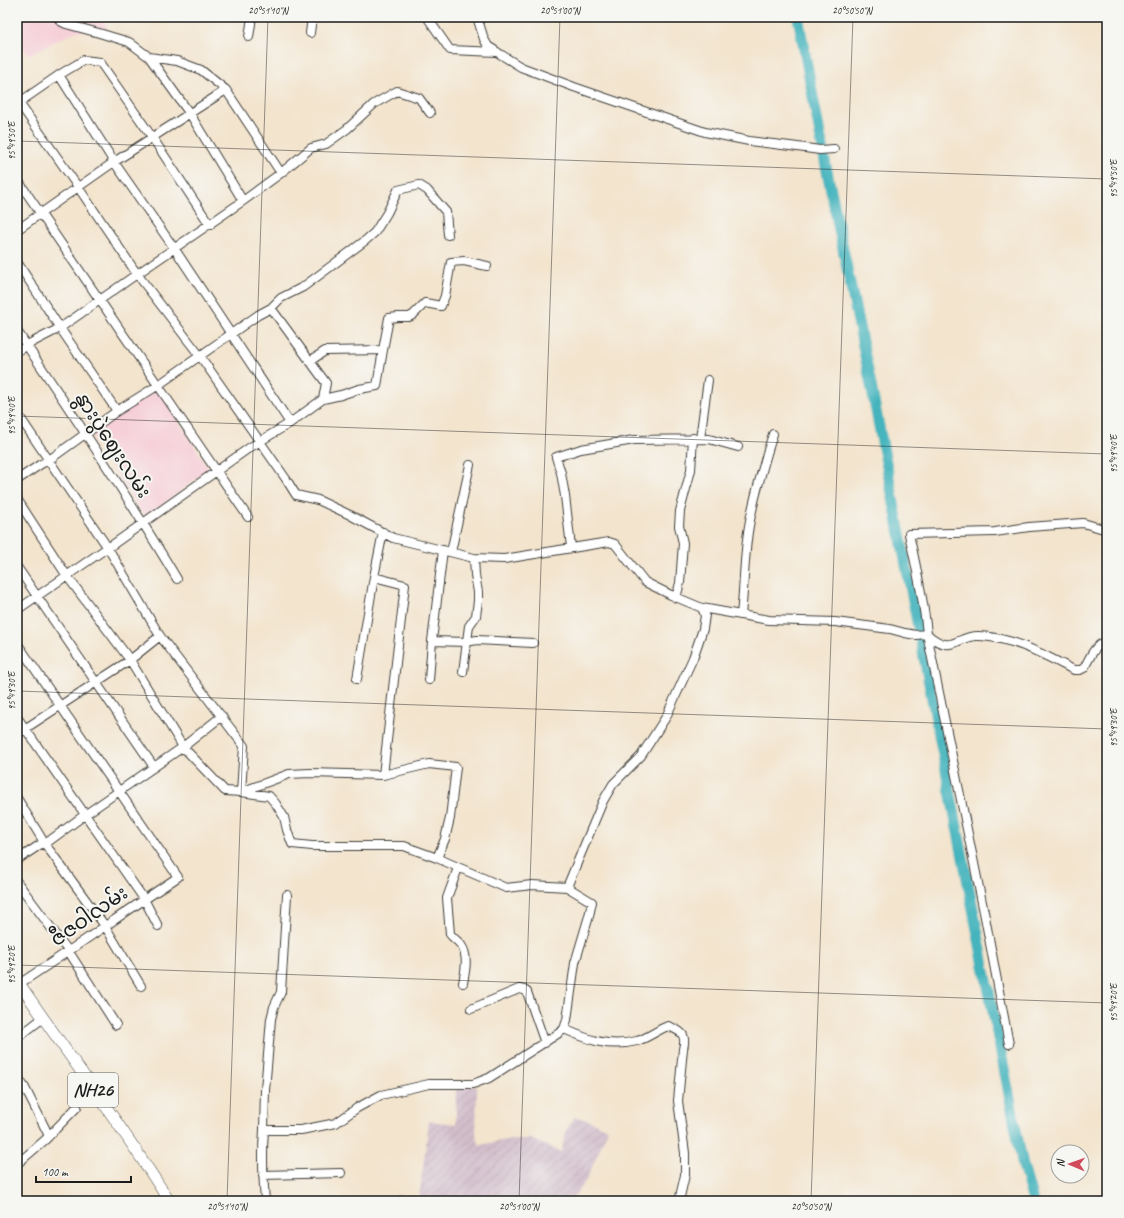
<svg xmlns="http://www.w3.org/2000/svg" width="1124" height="1218" font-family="Caveat,'Noto Sans Myanmar',sans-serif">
<defs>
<pattern id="industrial-furrows" width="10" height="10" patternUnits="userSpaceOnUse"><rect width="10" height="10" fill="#d1bdca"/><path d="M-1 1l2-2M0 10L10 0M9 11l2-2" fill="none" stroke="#b3a2ad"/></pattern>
</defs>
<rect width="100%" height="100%" fill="#f6f6f2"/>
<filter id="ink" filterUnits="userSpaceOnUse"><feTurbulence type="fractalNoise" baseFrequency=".025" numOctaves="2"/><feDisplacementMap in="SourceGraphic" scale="8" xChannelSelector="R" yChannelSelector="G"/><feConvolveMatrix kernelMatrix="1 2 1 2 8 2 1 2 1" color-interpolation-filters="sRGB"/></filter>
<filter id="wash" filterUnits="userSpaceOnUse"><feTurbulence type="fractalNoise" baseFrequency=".012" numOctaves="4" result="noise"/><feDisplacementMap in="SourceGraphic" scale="16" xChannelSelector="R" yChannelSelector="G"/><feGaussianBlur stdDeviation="0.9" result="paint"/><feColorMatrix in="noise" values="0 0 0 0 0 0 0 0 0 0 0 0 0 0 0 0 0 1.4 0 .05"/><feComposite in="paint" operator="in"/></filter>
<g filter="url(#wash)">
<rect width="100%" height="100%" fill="#f3e4cd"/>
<!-- built -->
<path fill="#f6cfd8" d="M17,17H100L108,28L74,32L29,55L17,41Z
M158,389L209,469L145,518L90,433Z"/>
<!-- industrial -->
<path fill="url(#industrial-furrows)" d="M475,1086L477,1087L476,1136L480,1145L511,1139H531L561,1152L567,1129L575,1117L588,1120L608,1129L587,1179L570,1201H395L396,1195L419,1198L429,1121L456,1124V1088Z"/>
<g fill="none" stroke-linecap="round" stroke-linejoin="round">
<!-- river -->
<path stroke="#44b4bd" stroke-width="11" d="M798,17L826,166L870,380L1023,1166L1033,1201"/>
</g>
</g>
<g filter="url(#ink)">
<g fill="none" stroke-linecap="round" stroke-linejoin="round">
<defs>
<path id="minor" d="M58,17L60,21L66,24L99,33L129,42L149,57L190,114L243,201
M427,17L450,50L497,52
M477,17L484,39L488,46L500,54L521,67L574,87L705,132L749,141L790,146L820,150L834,149
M310,33L312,17
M249,37L252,17
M149,57L177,61L201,70L226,90L281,173
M17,100L78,187L137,274L200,356L286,479L296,495L318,500L350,515L393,538L474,558L504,559L609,542L615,544L645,582L671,595L702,608L769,620L835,622L890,629L905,633L916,635L927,634C954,657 956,634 980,636C1015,638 1044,655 1074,670H1080L1084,668C1090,658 1094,644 1107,642
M17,104L59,75
M17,179L248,517
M210,225L152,137L100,62L84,60L59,75L114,162L174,248L290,423
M17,230L114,162L226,90
M17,262L60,328L117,411
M271,308L326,383L323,399
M17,331C72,413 127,495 177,579
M17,352L27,345L60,328L137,274L243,201L281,173L311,148L326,144L347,129L374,104L397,91L419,98L430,113
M310,361L325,351L383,350
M17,413L108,548L160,636L244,746L241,792L289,774L310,773L383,775L405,585L374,577
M700,439L708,380
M17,480L41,464L49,460L117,411L157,386L258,315L271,308L281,298L303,287L326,270L366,240L375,232L387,213L398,190L419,185L427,190L446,212L448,235
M17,499L67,576L130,660L183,747L225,791L241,792L269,796L276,804L284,817L287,830L292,844L312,846H404L437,858L506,888L532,885L567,887L592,902L589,916L575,963L567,1020L564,1029L559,1033L489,1078L473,1084H429L381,1095L357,1108L336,1123L301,1130H264L265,1090L271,1019L274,1007L281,992L287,895
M571,547L565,496L561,473L556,457L581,449L634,440L709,439L738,447
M451,552L470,465
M17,567L154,767
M676,598L680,583L683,543L679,526L680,511L691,470L693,438
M17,610L104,550L108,548L249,448L290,423L323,399L341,395L359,389L377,386L383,350L389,318L398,317H409L413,315L425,303L441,306L445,296L451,262L464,261L487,266
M741,615C744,588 744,560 748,532C753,499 763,466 773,434
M432,641L466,642L477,640L533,643
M17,643L178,877C125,912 73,949 19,984
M463,672L469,626L476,616L478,601V592L475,575L474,558
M357,679L374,577L383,532
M429,680L432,641L443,550
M17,717L144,899L158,926
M17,734L130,660L160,636
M383,775L429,764L456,767L450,818L445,839L437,858
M17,798L45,844L105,926L141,986
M17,860L41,844H45L86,814L183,747L222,716
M458,868L447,898L450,934C453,938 458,941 461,945C469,956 465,972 463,983
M17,882L69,952L116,1025
M567,887L603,801L613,784L641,756L666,717L693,658L703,629L705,615L702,608
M471,1009L519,989L524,990L527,992L545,1043
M564,1029C589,1040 609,1048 637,1041C648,1038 657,1030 668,1026C681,1031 687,1034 683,1049L678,1101L685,1153V1175L679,1201
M17,1038L43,1018
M1009,1044L985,917L927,634C924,600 916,567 909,534L995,532L1029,527L1083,523L1107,530
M17,1076L25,1088L49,1136
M264,1130C262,1154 263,1177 265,1201
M17,1164L45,1140L77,1107
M263,1175L341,1173"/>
<path id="highway" d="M17,980C67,1054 122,1125 169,1201"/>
</defs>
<!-- minor casing -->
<use href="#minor" stroke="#3c3a37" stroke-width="10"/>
<!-- highway casing -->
<use href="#highway" stroke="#3c3a37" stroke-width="12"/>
<!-- minor -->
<use href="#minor" stroke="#fff" stroke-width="8"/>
<!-- highway -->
<use href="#highway" stroke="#fff" stroke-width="11"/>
</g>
</g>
<!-- ticks -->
<path fill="none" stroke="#1c1c1c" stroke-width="1" stroke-opacity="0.45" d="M17,141L1107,179M17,416L1107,454M17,691L1107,729M17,965L1107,1003M227,1201L268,17M519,1201L560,17M811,1201L853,17M1103,1201L1107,1099"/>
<g text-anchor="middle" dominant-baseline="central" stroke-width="4" stroke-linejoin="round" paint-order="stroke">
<!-- shield labels -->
<rect fill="#f6f6f2" stroke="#5d5d5c" stroke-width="1" x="68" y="1073" width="50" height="34" rx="3"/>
<g font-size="19" font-weight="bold" fill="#1c1c1c">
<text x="93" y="1090">NH26</text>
</g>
<!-- street labels -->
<g font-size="20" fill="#1c1c1c" stroke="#f6f6f2">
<text transform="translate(113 445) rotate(57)">နွားပွဲဈေးလမ်း</text>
<text transform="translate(89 916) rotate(-35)">ဇီဇဝါလမ်း</text>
</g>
</g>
<!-- margin -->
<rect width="1124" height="1218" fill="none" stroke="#f6f6f2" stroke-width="44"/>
<!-- north arrow -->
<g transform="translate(1070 1164) rotate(272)"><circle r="19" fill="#f6f6f2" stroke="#9f9f9c"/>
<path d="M0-3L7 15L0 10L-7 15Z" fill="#d1495b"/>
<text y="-6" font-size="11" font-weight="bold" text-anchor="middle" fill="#1c1c1c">N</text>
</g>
<!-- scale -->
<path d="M36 1176v6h95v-6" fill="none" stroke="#1c1c1c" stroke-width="2"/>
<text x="42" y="1176" font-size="12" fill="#1c1c1c" stroke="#f6f6f2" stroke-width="3" paint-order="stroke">100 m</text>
<rect x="22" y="22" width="1080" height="1174" fill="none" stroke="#1c1c1c" stroke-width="1.5"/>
<g font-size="10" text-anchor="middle" fill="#1c1c1c">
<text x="268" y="14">20°51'10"N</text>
<text x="560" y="14">20°51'00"N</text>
<text x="852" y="14">20°50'50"N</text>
<text transform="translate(11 141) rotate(-90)" y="4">95°49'50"E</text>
<text transform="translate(1113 179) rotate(-90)" y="4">95°49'50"E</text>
<text transform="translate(11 416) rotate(-90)" y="4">95°49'40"E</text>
<text transform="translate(1113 454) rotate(-90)" y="4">95°49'40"E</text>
<text transform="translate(11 691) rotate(-90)" y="4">95°49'30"E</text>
<text transform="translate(1113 728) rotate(-90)" y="4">95°49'30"E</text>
<text transform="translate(11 965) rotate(-90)" y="4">95°49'20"E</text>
<text transform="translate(1113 1003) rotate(-90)" y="4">95°49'20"E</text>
<text x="227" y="1210">20°51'10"N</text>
<text x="519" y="1210">20°51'00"N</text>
<text x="811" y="1210">20°50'50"N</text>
</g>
</svg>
